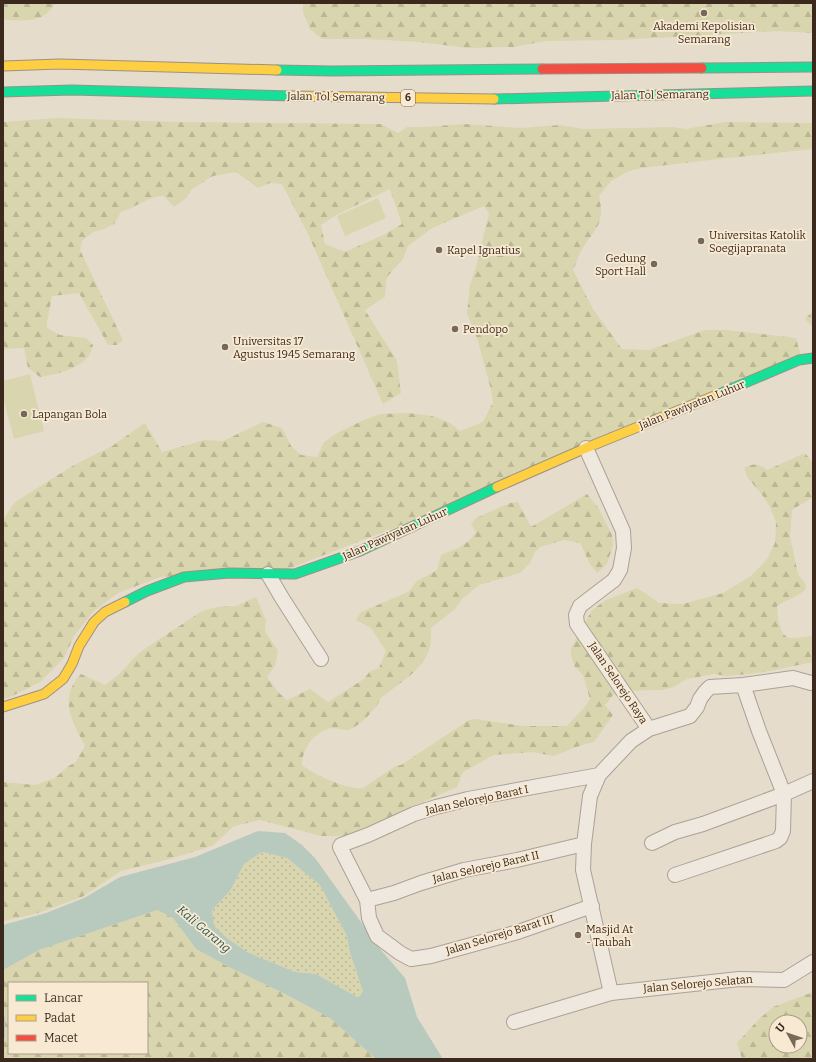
<svg xmlns="http://www.w3.org/2000/svg" width="816" height="1062" font-family="Bitter,serif">
<defs>
<pattern id="grass-dots" width="8" height="8" patternUnits="userSpaceOnUse"><rect width="8" height="8" fill="#d9d5ae"/><path d="M2 2h.1M6 6h.1" fill="none" stroke="#bbb795" stroke-width="1.8" stroke-linecap="round"/></pattern>
<pattern id="forest-firs" width="22" height="20" patternUnits="userSpaceOnUse"><rect width="22" height="20" fill="#d9d5ae"/><path d="M5 1l3.5 6h-7zM16 11l3.5 6h-7z" fill="#bbb795"/></pattern>
</defs>
<rect width="100%" height="100%" fill="#e6dccc"/>
<!-- grass -->
<path fill="url(#grass-dots)" d="M262,852L287,858L320,885L347,936L349,949L364,991L360,996L357,997L316,974L295,972L247,952L227,938L214,926L212,910L230,891L244,864Z"/>
<!-- forest -->
<path fill="url(#forest-firs)" fill-rule="evenodd" d="M3,3H56C51,9 46,16 39,18C31,21 11,21 3,19Z
M303,3H813V33L778,31L618,40L545,41L514,47L468,48L419,42L367,39H322L310,29L303,12Z
M57,118L177,122L381,124L398,133L407,127H424L465,124L520,128L560,125L584,129L673,127L686,129L725,122L813,123V149L718,159L642,168L629,171L611,181L599,196C606,227 593,229 580,253C577,258 576,265 573,270L593,309L622,349L649,350L705,330H727L796,338L801,356L541,471L288,569L160,577L118,593L93,612L74,636L64,658L40,682L8,698L3,699V520L15,502L74,465L112,446L145,423L162,452L205,440L223,441L263,422L282,428L291,446L301,455L317,457L324,442L337,433L366,419L381,414L408,413L432,416L450,423L460,431L483,422L493,402L491,390L478,341L467,313L470,285L476,267L489,213L484,206L432,228L408,246L403,259L387,277L385,297L365,310L397,361L401,393L383,404L308,234L282,184L270,183L258,188L236,172L213,176L192,189L187,197L174,207L164,196C150,195 135,208 121,212L114,224L104,229L93,232L82,241L80,250L123,340L117,345H108L79,293L52,296L46,327L60,335L86,338L93,345C92,349 90,354 88,357C76,370 57,374 40,377L28,368L24,348L3,349V122ZM390,189L402,224L383,235L345,252L325,244L321,225L336,215Z
M813,311V327L805,319Z
M805,453L813,463V497L792,510L790,536L798,574L806,584L805,590C797,597 786,600 777,606C778,615 778,635 790,638C795,639 806,636 813,637V662L759,673L727,676L714,674L687,679L674,687L662,690L619,691L614,694L605,705L613,715L594,742L576,747L554,756L532,752L494,755L463,772L457,787L425,801L410,810L344,836H321L260,820L234,826L212,846L170,859L121,871L82,897L35,914L3,921V782L35,785L55,778L67,767L76,762L85,746C72,721 58,698 81,674L105,685L118,675L140,652L202,611L217,607L236,606L256,597L266,620L265,631L278,651L275,666L267,677L279,693L287,700L310,689L328,702L364,679L370,671L379,668L386,651L371,628L356,620L361,612L408,592L417,581L437,570L441,555C456,549 467,546 476,532L471,524L476,518L510,503L518,502L531,527L587,494L599,509L612,535L613,545L607,564L597,573L590,564L580,543L564,540L540,547L535,552L530,563L520,573L479,585L462,599L455,609L431,628C431,635 431,641 430,647C424,670 398,684 381,698C377,708 359,728 347,730C342,730 337,728 332,728C315,730 302,749 302,765C314,775 348,790 363,788L396,766L401,765L469,720L475,719L523,726H567L583,709L590,699L583,675L575,667L571,656V648L592,610L606,600L637,588L659,603L683,604L723,593L751,576L767,559L775,543L776,522L770,507L763,496L748,478L744,468C753,463 759,463 767,470Z
M157,910L173,918L196,949L231,968L283,993L330,1018L376,1059H3V970L39,950ZM9,983H147V1053H9Z
M813,992V1059L768,1058L742,1059L737,1043L759,1019L773,1007ZM776,1022H800V1046H776Z"/>
<!-- garden -->
<path fill="#d9d5ae" d="M378,198L386,218L345,236L337,216Z
M30,374L44,431L14,439L3,397V381Z"/>
<!-- water -->
<path fill="#b8cabe" fill-rule="evenodd" d="M258,831L285,833L302,845L315,858L381,950L405,978L417,1017L443,1059H376L330,1018L283,993L231,968L196,949L173,918L157,910L39,950L3,970V925L46,913L84,898L120,877L195,857ZM262,852L287,858L320,885L347,936L349,949L363,991L360,996L357,997L316,974L295,972L247,952L227,938L214,926L212,910L230,891L244,864Z"/>
<g fill="none" stroke-linecap="round" stroke-linejoin="round">
<!-- stream -->
<path stroke="#b8cabe" stroke-width="4" d="M3,1018V1037"/>
<defs>
<path id="street" d="M586,448L623,531L624,548L620,570L614,580L580,606L576,615L577,624L649,729L631,741L599,775L590,796L584,844L583,870L611,993
M268,574L282,598L321,659
M743,685L793,678L811,683
M649,729L690,716L697,707L700,699L705,692L710,687L743,685L759,731L784,794L783,831L780,838L776,841L675,875
M652,843L675,832L703,824L784,794L813,781
M367,900L394,893L421,883L464,870L517,860L584,844
M592,906L518,932L431,956L411,959L400,953L377,936L369,918L367,900L340,847L341,845L368,835L414,814L436,807L468,799L599,775
M514,1022L611,993L739,979L784,980L813,962"/>
<path id="fast" d="M702,68L813,67
M277,70L332,71L542,69
M3,92L72,90L293,96
M494,99L813,91
M719,394L799,360L813,358
M125,602L147,591L184,577L229,573L295,574L360,551L497,487"/>
<path id="slow" d="M3,66L60,64L277,70
M293,96L494,99
M497,487L586,448L719,394
M3,707L44,694L63,679L72,664L79,646L94,622L105,612L125,602"/>
<path id="jam" d="M542,69L702,68"/>
</defs>
<!-- street casing -->
<use href="#street" stroke="#aba196" stroke-width="16"/>
<!-- fast casing -->
<use href="#fast" stroke="#9b9186" stroke-width="11"/>
<!-- slow casing -->
<use href="#slow" stroke="#9b9186" stroke-width="11"/>
<!-- jam casing -->
<use href="#jam" stroke="#9b9186" stroke-width="11"/>
<!-- street -->
<use href="#street" stroke="#eee8df" stroke-width="14"/>
<!-- fast -->
<use href="#fast" stroke="#16e098" stroke-width="9"/>
<!-- slow -->
<use href="#slow" stroke="#ffcf43" stroke-width="9"/>
<!-- jam -->
<use href="#jam" stroke="#f24e42" stroke-width="9"/>
</g>
<!-- markers -->
<g fill="#77685a" stroke="#f8ead2" stroke-width="1.5">
<circle cx="704" cy="13" r="4"/>
<circle cx="701" cy="241" r="4"/>
<circle cx="439" cy="250" r="4"/>
<circle cx="654" cy="264" r="4"/>
<circle cx="455" cy="329" r="4"/>
<circle cx="225" cy="347" r="4"/>
<circle cx="24" cy="414" r="4"/>
<circle cx="578" cy="935" r="4"/>
</g>
<g text-anchor="middle" dominant-baseline="central" stroke-width="3.5" stroke-linejoin="round" paint-order="stroke">
<!-- shield labels -->
<rect fill="#f8ead2" stroke="#746353" stroke-width="1" x="401" y="90" width="14" height="16" rx="3"/>
<g font-size="10" font-weight="bold" fill="#3b291d">
<text x="408" y="98">6</text>
</g>
<!-- poi labels -->
<g font-size="11" fill="#3b291d" stroke="#f8ead2" text-anchor="start">
<text x="704" y="26" text-anchor="middle">Akademi Kepolisian<tspan x="704" dy="13">Semarang</tspan></text>
<text x="709" y="235">Universitas Katolik<tspan x="709" dy="13">Soegijapranata</tspan></text>
<text x="447" y="250">Kapel Ignatius</text>
<text x="646" y="258" text-anchor="end">Gedung<tspan x="646" dy="13">Sport Hall</tspan></text>
<text x="463" y="329">Pendopo</text>
<text x="233" y="341">Universitas 17<tspan x="233" dy="13">Agustus 1945 Semarang</tspan></text>
<text x="32" y="414">Lapangan Bola</text>
<text x="586" y="929">Masjid At<tspan x="586" dy="13">- Taubah</tspan></text>
</g>
<!-- street labels -->
<g font-size="11" fill="#3b291d" stroke="#f8ead2">
<text transform="translate(660 95) rotate(-1)">Jalan Tol Semarang</text>
<text transform="translate(336 97) rotate(1)">Jalan Tol Semarang</text>
<text transform="translate(692 405) rotate(-22)">Jalan Pawiyatan Luhur</text>
<text transform="translate(395 534) rotate(-24)">Jalan Pawiyatan Luhur</text>
<text transform="translate(618 683) rotate(56)">Jalan Selorejo Raya</text>
<text transform="translate(477 800) rotate(-12)">Jalan Selorejo Barat I</text>
<text transform="translate(486 867) rotate(-13)">Jalan Selorejo Barat II</text>
<text transform="translate(500 935) rotate(-17)">Jalan Selorejo Barat III</text>
<text transform="translate(698 984) rotate(-5)">Jalan Selorejo Selatan</text>
</g>
<!-- water labels -->
<g font-size="12" font-style="italic" fill="#2b5c54" stroke="#f8ead2">
<text transform="translate(204 929) rotate(40)">Kali Garang</text>
</g>
</g>
<!-- border -->
<rect width="816" height="1062" fill="none" stroke="#3b291d" stroke-width="8"/>
<!-- legend -->
<rect x="8" y="982" width="140" height="72" fill="#f8ead2" stroke="#ac9d8a"/>
<rect x="16" y="995" width="20" height="6" fill="#16e098" stroke="#ac9d8a"/>
<text x="44" y="1002" font-size="12" fill="#3b291d">Lancar</text>
<rect x="16" y="1015" width="20" height="6" fill="#ffcf43" stroke="#ac9d8a"/>
<text x="44" y="1022" font-size="12" fill="#3b291d">Padat</text>
<rect x="16" y="1035" width="20" height="6" fill="#f24e42" stroke="#ac9d8a"/>
<text x="44" y="1042" font-size="12" fill="#3b291d">Macet</text>
<!-- north arrow -->
<g transform="translate(788 1034) rotate(310)"><circle r="19" fill="#f8ead2" stroke="#ac9d8a"/>
<path d="M0-3L7 15L0 10L-7 15Z" fill="#77685a"/>
<text y="-6" font-size="11" font-weight="bold" text-anchor="middle" fill="#3b291d">U</text>
</g>
</svg>
